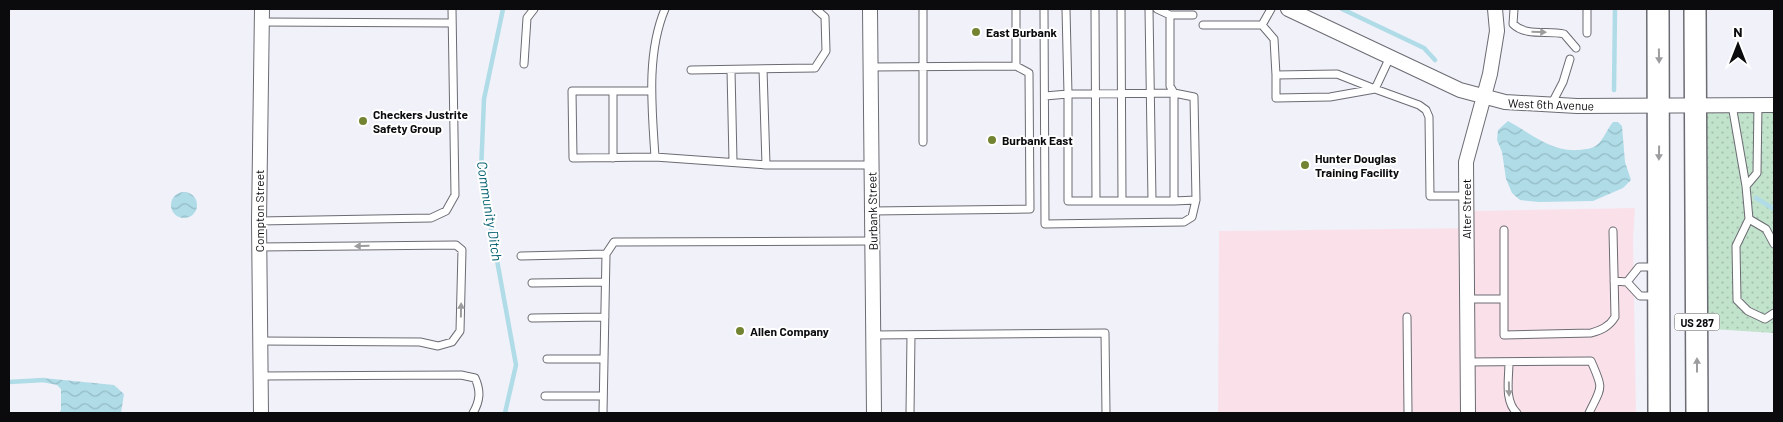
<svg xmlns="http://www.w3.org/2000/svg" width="1783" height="422" font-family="Barlow,sans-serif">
<defs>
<pattern id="park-dots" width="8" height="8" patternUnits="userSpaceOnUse" patternTransform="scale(1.25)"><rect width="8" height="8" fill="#c1e2cb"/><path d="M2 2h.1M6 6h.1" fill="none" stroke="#a4c1ad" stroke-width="1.8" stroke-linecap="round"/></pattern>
<pattern id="water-waves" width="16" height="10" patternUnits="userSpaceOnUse" patternTransform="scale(1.25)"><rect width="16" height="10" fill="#afdce7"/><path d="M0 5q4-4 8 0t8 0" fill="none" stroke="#95bbc5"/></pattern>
</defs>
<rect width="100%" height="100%" fill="#f1f1fa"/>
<!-- commercial -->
<path fill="#fae1e9" d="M1635,208L1633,239L1636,413H1218L1219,231L1474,228V211Z"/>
<!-- park -->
<path fill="url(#park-dots)" d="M1696,104L1774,105V333L1697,328Z"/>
<!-- water -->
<path fill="url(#water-waves)" d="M1508,121C1532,134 1550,152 1579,150C1586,149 1592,149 1597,145C1604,139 1607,129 1613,122H1618L1622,126L1625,162L1631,180L1623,188L1593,201L1539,202L1520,200L1512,193L1506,179L1502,152L1497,140L1498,130Z
M171 205a13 13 0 1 1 26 0a13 13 0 1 1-26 0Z
M43,378L114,385L124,394L121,413H59L61,410V389L57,385L42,382Z"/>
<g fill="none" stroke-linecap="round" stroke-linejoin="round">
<!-- stream -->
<path stroke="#afdce7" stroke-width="4.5" d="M503,9L484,99L481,172L516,365L505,413
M1342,9L1424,48L1435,60
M1614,90L1615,9
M1756,198L1774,209
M9,382L44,380"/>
<defs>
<path id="service" d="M923,9V142
M1044,9L1045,224L1184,222L1192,217L1196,200L1194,97L1174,93L1170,86V15
M1095,9L1096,201
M1121,9L1122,201
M1149,9L1152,201
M1157,9L1170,15H1193
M1271,9L1262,25L1274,39L1276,75
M1514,9L1513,24C1526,37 1548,30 1564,34L1576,48
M262,22L452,23
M1203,25H1262
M1587,33V9
M1390,57L1375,89L1337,74L1276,75V98L1330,97L1375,89L1419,105L1426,110L1429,117L1430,196H1466
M524,64L527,18L534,9
M871,67L1016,66V9
M763,69L766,165
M691,70L815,68L826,51L825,17L816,9
M731,70L733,161
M613,91V158
M651,91H572L573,158L655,157C652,109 646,54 665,9
M1174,93V201H1068V94Z
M1045,96L1068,94L1066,9
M1551,105L1563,82L1570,59
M1732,105L1746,186L1749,219L1736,246L1737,300L1748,311L1765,319L1774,313
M655,157L766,165H871
M1746,186L1757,173L1758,104
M1174,201L1196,200
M872,211L1030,209L1029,73L1016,66
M1749,219L1766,229L1774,244
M259,221L431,218L446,211L455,195L452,9
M1504,230V335L1591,333C1601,330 1609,327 1615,317L1613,231
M259,247L456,245L462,250L460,331L452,342L438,346L420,342L260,341
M521,256L606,254
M1614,281L1627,282L1640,296H1658
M1627,282L1639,267H1657
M532,283L605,282
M1467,299H1504
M1407,317L1408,413
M532,318L605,317
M873,335L1105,333L1106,413
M547,359H604
M1468,362L1591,361C1604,390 1602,386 1589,413
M1509,362C1509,379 1504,401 1517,413
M260,376L461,375L475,378C481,391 480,401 473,413
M545,396H603
M603,413L606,254L614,242L872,241
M910,413L911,335"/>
<path id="minor" d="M870,9L874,413
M1288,9L1460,90L1505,102L1577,106L1774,105
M261,413L259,221L262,9
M1468,413L1466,162L1490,74L1497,31L1495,9"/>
<path id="primary" d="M1658,9L1659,413
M1695,9L1697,413"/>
</defs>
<!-- service casing -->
<use href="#service" stroke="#6b6b73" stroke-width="9"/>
<!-- minor casing -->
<use href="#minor" stroke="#6b6b73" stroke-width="16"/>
<!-- primary casing -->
<use href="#primary" stroke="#6b6b73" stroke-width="24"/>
<!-- service -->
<use href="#service" stroke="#fff" stroke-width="7"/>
<!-- minor -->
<use href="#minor" stroke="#fff" stroke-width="14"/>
<!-- primary -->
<use href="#primary" stroke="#fff" stroke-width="21"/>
</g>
<!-- one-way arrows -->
<defs><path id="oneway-solid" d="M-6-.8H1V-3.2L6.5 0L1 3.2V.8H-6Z" transform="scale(1.25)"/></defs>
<g fill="#9d9d9f">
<use href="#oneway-solid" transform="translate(1539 32) rotate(1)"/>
<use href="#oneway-solid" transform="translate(1659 56) rotate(89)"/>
<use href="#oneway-solid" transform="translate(1659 153) rotate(91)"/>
<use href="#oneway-solid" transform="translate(362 246) rotate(179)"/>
<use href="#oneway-solid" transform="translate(461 310) rotate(-89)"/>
<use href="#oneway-solid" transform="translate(1697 365) rotate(-90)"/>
<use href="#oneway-solid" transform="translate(1509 389) rotate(89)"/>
</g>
<!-- markers -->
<g fill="#728332" stroke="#fff" stroke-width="2">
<circle cx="976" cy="32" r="5"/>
<circle cx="363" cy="121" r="5"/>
<circle cx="992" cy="140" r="5"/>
<circle cx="1305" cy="165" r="5"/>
<circle cx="740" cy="331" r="5"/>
</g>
<g text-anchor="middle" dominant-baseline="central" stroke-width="4" stroke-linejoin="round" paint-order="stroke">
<!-- shield labels -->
<rect fill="#fff" stroke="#545456" stroke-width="1" x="1674.5" y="313.5" width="45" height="17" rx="4"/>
<g font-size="11" font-weight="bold" fill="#0b0b0e">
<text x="1697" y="322">US 287</text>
</g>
<!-- poi labels -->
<g font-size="12" font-weight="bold" fill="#0b0b0e" stroke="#fff" text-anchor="start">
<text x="986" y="32">East Burbank</text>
<text x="373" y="114">Checkers Justrite<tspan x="373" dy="14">Safety Group</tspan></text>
<text x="1002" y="140">Burbank East</text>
<text x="1315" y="158">Hunter Douglas<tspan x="1315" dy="14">Training Facility</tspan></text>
<text x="750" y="331">Allen Company</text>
</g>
<!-- street labels -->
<g font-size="12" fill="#0b0b0e" stroke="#fff">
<text transform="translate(1551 104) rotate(2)">West 6th Avenue</text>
<text transform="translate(1466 209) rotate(-90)">Alter Street</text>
<text transform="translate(259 211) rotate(-90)">Compton Street</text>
<text transform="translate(872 211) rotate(-91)">Burbank Street</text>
</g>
<!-- water labels -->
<g font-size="14" font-style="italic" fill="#005f6f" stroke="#fff">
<text transform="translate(490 211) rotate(81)">Community Ditch</text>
</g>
</g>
<!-- border -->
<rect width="1783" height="422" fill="none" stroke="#0b0b0e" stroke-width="20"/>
<!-- north arrow -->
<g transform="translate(1738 45)" stroke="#ffffff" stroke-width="4" paint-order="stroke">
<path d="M0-4L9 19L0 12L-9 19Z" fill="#0b0b0e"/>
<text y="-8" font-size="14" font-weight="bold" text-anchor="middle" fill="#0b0b0e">N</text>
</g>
</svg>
